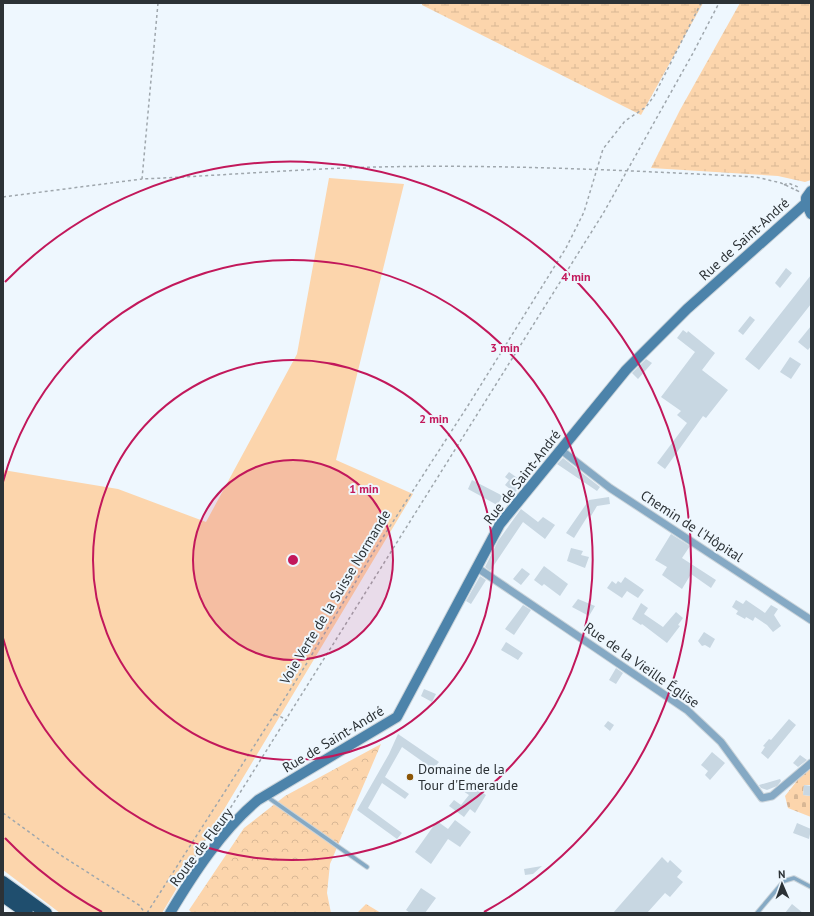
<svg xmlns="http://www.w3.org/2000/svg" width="814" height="916" font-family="'PT Sans',sans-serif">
<defs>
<pattern id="forest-crowns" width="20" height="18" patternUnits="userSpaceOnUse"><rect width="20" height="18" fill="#fcd5ac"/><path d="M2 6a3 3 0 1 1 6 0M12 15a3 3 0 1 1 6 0" fill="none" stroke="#d8b795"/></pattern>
<pattern id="wetland-marsh" width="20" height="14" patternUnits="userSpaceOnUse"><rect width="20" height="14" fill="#fcd5ac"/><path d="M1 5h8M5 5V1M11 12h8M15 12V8" fill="none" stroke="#d8b795"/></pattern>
<pattern id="cemetery-stones" width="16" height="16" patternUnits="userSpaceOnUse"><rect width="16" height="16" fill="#fcd5ac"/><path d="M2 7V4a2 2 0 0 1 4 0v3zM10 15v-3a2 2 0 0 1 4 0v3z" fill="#d8b795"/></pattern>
</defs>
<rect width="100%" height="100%" fill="#eef7fe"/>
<!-- grass -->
<path fill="#fcd5ac" d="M329,178L404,184L336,460L413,494L162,913H60L3,870V470L118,489L206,522L297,354Z"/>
<!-- forest -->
<path fill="url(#forest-crowns)" d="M381,744L330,864L327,893L331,913H192L189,910L244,828L285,796Z
M366,904L381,913H357Z"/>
<!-- wetland -->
<path fill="url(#wetland-marsh)" d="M422,3H703L641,115L422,5Z
M740,3H811V180L805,182L778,176L651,168L680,110Z"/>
<!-- cemetery -->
<path fill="url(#cemetery-stones)" d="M811,767V785H804L803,795L811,796V817L788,808L785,796L800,777Z"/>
<!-- building -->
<path fill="#c8d7e2" d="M786,268L792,273L780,288L775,283Z
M811,275V304L759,370L745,359Z
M750,316L755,320L743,335L738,331Z
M811,326V346L808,350L798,342Z
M683,330L687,333L688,331L715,353L702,370L728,390L706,418L703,416L665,469L657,463L687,423L677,415L681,411L661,397L695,352L677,338Z
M790,357L801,364L791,379L780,372Z
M646,359L652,363L638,379L632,373Z
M563,458L600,487L597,491L557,464Z
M509,472L523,482L515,493L505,485L509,480L505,477Z
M472,480L503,496L497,505L468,489Z
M609,497L610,504L597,506L591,516L589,514L574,538L566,533L589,500Z
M521,509L538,522L543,517L555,525L545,539L523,522L490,571L485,567L498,541Z
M671,534L690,546L682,558L716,580L711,588L691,574L682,589L662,575L667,567L655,560Z
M571,548L583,551L581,555L589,557L585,568L567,561Z
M544,566L568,584L560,596L544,584L542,586L534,580Z
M522,568L530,574L521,585L513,579Z
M480,576L486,580L471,604L466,601Z
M625,577L644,590L638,598L627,591L622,598L607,588L612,581L616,584L618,581L621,583Z
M578,599L595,606L589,616L572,607Z
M736,600L743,604L746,600L765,613L771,605L778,609L774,615L781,626L773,632L767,625L755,617L753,621L746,617L745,619L736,614L738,611L732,607Z
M641,603L648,608L644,614L663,627L676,612L683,618L678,625L680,626L667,643L642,624L641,625L632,619Z
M523,605L531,610L514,635L505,629Z
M704,632L715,639L710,648L705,645L702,646L698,641Z
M506,642L523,653L518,660L501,650Z
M616,668L623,673L616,684L609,680Z
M424,689L436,694L432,702L421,696Z
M789,719L796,725L768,759L761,753L765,747L763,746L769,739L771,740Z
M608,721L614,725L610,731L604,726Z
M398,734L439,762L433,769L402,747L385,777L409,794L405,799L382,783L368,808L402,833L397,839L357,810L389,754Z
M712,752L725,763L710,780L705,775L708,771L701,765Z
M800,755L807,760L798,767L793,763Z
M780,779L781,781L777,786L767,790L761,788L759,785Z
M466,781L486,795L475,813L470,809L464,817L449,806L454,800L461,805L469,795L460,789Z
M804,785L811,786V796L803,795Z
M455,820L471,832L460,847L448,839L431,864L415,852L437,821L448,829Z
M797,823L811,829L809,839L793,833Z
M662,857L668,863L670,860L682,871L677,877L683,882L670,897L665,893L647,913H613Z
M542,866L533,874L525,875L524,869Z
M421,888L436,898L425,913H410L406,910Z
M792,904L803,913H785Z"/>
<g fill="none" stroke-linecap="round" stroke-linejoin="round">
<defs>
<path id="lane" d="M266,796L367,867
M757,913L784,881L794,878L811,887"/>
<path id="street" d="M561,450L610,488L811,620
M476,567L687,710L721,742L762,798L772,796L811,763"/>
<path id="secondary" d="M806,203L811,214
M170,913C194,873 222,830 258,800L397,717L500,524L626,370L687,309L806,203V198L811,191"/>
<path id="highway" d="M3,882L46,913
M3,896L27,913"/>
</defs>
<!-- lane casing -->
<use href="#lane" stroke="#cbd4da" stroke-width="5.5"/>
<!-- street casing -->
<use href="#street" stroke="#cbd4da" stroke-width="9"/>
<!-- secondary casing -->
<use href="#secondary" stroke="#cbd4da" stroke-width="12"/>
<!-- highway casing -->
<use href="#highway" stroke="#cbd4da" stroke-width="14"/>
<!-- path -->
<path stroke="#9fa7ad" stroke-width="1.5" stroke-dasharray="3 3" stroke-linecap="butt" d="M158,3L142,179C209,176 276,171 343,168C481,163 619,170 756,177L781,183L800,192
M784,185L788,183L798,187L796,191
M3,197L142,179
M275,714L287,720
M3,813L62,856L139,905L145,913
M221,823L604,212L693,53L719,3
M194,858L208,835L217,828
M147,913L299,676L376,548L469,404L566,248L584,212L603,149L625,121L646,107L654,96L701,3"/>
<!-- lane -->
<use href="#lane" stroke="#85a9c4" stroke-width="3.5"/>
<!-- street -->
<use href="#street" stroke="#85a9c4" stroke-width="7"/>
<!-- secondary -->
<use href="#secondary" stroke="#4c83aa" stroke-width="10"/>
<!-- highway -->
<use href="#highway" stroke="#1f4e6e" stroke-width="12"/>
</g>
<!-- distance rings -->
<circle cx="293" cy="560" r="100" fill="#c2185b" fill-opacity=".12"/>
<g fill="none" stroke="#c2185b" stroke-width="2">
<circle cx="293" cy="560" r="100"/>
<circle cx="293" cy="560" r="200"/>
<path d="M3 482A300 300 0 1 1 3 638"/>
<path d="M102 912A400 400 0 0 1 5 838M5 282A400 400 0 1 1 484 912"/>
</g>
<!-- markers -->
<circle fill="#8b5506" stroke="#eef7fe" stroke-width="1.5" cx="410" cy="777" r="4"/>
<g text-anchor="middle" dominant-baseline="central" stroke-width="4" stroke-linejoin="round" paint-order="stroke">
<!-- street labels -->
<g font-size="14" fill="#2c3236" stroke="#eef7fe">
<text transform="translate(744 239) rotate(-42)">Rue de Saint-André</text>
<text transform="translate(522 477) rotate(-52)">Rue de Saint-André</text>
<text transform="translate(692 526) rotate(33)">Chemin de l'Hôpital</text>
<text transform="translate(335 597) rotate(-59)">Voie Verte de la Suisse Normande</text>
<text transform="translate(642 665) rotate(35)">Rue de la Vieille Église</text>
<text transform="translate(333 739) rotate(-31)">Rue de Saint-André</text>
<text transform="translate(201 847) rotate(-53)">Route de Fleury</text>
</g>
<!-- poi labels -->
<g font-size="14" fill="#2c3236" stroke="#eef7fe" text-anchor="start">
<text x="418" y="769">Domaine de la<tspan x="418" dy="16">Tour d'Emeraude</tspan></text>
</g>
</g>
<circle cx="293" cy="560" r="6" fill="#c2185b" stroke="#eef7fe" stroke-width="2"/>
<g font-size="12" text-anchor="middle" font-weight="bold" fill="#c2185b" stroke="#eef7fe" stroke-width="4" stroke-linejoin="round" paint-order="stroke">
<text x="576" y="281">4 min</text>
<text x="505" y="352">3 min</text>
<text x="434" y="423">2 min</text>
<text x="364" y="493">1 min</text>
</g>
<!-- border -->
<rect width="814" height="916" fill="none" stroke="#2c3236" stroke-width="8"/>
<!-- north arrow -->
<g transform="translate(782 884) rotate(358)" stroke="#eef7fe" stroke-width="3" paint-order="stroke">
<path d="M0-3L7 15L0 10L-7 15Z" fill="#2c3236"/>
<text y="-6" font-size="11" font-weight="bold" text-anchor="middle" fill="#2c3236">N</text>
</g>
</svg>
